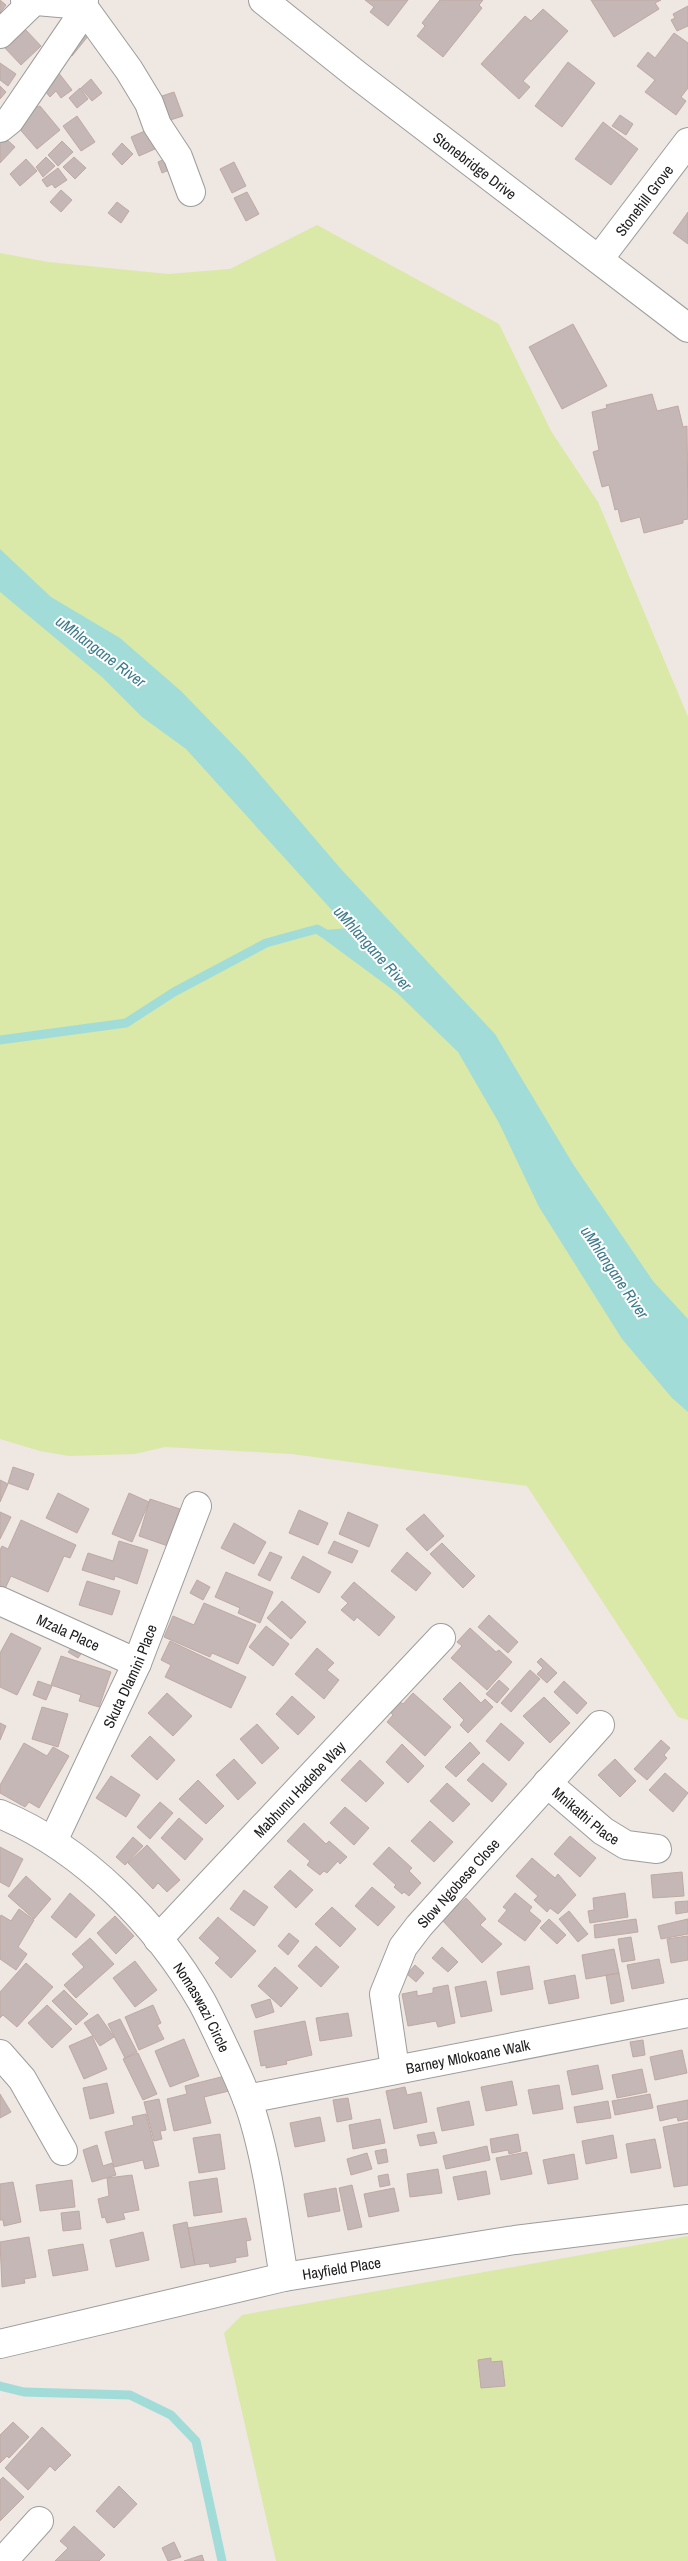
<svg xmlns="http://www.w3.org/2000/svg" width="688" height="2561" font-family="'Archivo Narrow',sans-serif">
<rect width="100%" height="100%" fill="#eee7e2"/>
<!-- grass -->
<path fill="#dae9a7" d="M317,225L499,324L551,431L598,502L688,717V1720L678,1717L527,1486L292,1454L165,1447L135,1454L69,1456L40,1451L0,1439V253L48,262L168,274L230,269Z
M688,2236V2561H276L224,2333L242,2315Z"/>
<!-- water -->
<path fill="#a2dcd9" d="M0,549L51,597L120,638L181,691L245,757L341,869L495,1034L573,1164L653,1281L688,1319V1412L672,1398L622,1339L539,1207L499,1123L458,1052L397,993L313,931L348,928L186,749L142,717L102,677L0,592Z"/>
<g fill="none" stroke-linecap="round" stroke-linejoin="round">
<!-- stream -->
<path stroke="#a2dcd9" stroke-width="9" d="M0,1040L126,1023L174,992L266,943L317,929L329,936
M0,2386L24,2392L130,2395L171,2415L196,2441L222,2561"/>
</g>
<!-- building -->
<path fill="#c5b7b5" stroke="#bfa9a4" d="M0,0L6,5L0,13Z
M365,0H408L388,26L370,12L374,7Z
M440,0H483L479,5L482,8L443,57L417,36L425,26L422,23Z
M591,0H661L655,3L659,9L614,37Z
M688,6V26L677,31L671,20L675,18L673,14Z
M543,9L568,31L523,81L530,87L519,99L481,64L525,16L531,21Z
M82,21L93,30L72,56L63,49Z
M24,28L41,46L21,65L4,47Z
M674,33L688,43V88L681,97L686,101L676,115L645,92L655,80L637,66L648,52L655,58Z
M568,62L595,83L562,127L535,106Z
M0,63L16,74L8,86L0,80Z
M58,72L72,90L61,98L56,91L50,97L41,86Z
M91,79L102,93L92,101L81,88Z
M0,86L6,92L0,99Z
M80,88L88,99L77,108L69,98Z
M174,92L183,116L167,121L159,97Z
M40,106L60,130L37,149L17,126L33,108Z
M620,115L633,124L626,135L612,126Z
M77,116L95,142L81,151L63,126Z
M603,122L638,149L611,185L575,159Z
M147,130L155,149L139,156L131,137Z
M4,137L15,147L0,163V141Z
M62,141L73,152L58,166L48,155Z
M122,143L133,154L122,165L112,154Z
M46,157L55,166L43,177L36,167Z
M74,157L86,168L75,179L63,167Z
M169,157L174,168L162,173L158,162Z
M26,159L37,171L20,186L10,174Z
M234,162L246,186L232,193L220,169Z
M58,168L67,180L55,188L52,184L47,187L42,180Z
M61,190L72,200L61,212L50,202Z
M247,192L259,214L246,221L234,198Z
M117,202L129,211L121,223L108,213Z
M688,212V244L673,233Z
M573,324L607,386L562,409L529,347Z
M652,394L657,411L678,406L683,427L687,426L688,519L683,520V523L644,533L640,517L621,522L618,509L615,510L609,485L602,487L593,452L599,450L592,412L607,408L606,405Z
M13,1467L34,1474L28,1490L8,1483Z
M0,1480L8,1484L0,1502Z
M58,1493L89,1509L77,1533L46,1518Z
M129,1493L149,1502L132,1542L112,1534Z
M150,1499L180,1509L168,1546L139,1536Z
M299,1510L328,1523L318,1545L289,1533Z
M0,1512L11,1517L0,1539Z
M348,1512L378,1525L369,1547L339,1534Z
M424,1514L444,1536L427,1551L406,1529Z
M21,1520L76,1545L70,1558L64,1556L48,1592L11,1576L3,1593L0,1592V1550L2,1546L8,1549Z
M234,1523L266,1542L254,1564L221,1548Z
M119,1541L148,1550L137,1584L115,1576L114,1580L82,1570L88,1553L113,1561Z
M334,1541L358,1551L352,1563L328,1553Z
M442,1543L475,1576L463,1588L430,1554Z
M270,1552L282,1557L270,1581L258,1575Z
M407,1552L431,1573L416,1591L391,1571Z
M303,1556L331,1572L319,1593L291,1578Z
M226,1572L273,1592L260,1623L238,1613L240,1608L215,1597Z
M197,1580L210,1587L203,1600L190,1593Z
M87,1581L120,1591L112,1615L79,1605Z
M354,1582L395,1617L379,1636L357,1617L354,1621L341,1610L348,1603L341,1597Z
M282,1601L306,1622L291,1639L267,1618Z
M204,1603L256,1625L238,1664L212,1653L210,1657L164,1637L173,1616L194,1625Z
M489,1615L518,1642L508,1653L478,1627Z
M266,1626L289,1644L273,1666L249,1647Z
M470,1628L496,1652L499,1650L512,1662L487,1690L451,1658L462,1646L457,1642Z
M11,1633L41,1648L17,1695L0,1687V1653Z
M170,1641L246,1677L231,1708L165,1677L171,1665L161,1660Z
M74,1645L83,1651L78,1658L68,1652Z
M317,1648L334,1663L327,1670L339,1680L324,1699L295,1674Z
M61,1656L111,1672L99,1707L79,1701L81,1695L51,1685Z
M541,1658L557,1673L547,1683L537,1674L543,1668L537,1662Z
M530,1670L540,1679L511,1712L501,1703Z
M499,1680L509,1689L497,1703L486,1694Z
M38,1681L52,1686L46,1700L33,1695Z
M564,1681L587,1703L577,1714L554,1692Z
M460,1682L481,1703L485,1699L493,1707L468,1733L460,1725L464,1720L443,1699Z
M167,1693L192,1716L173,1736L148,1713Z
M413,1693L451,1727L425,1756L387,1722L393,1715L390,1712L400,1702L403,1704Z
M292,1696L315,1717L298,1735L276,1714Z
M544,1697L570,1723L550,1743L523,1716Z
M42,1707L68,1714L58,1747L32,1739Z
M0,1723L6,1726L0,1740Z
M501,1723L524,1743L509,1761L486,1741Z
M257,1724L279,1748L262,1764L240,1739Z
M150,1736L175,1760L157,1780L131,1756Z
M661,1740L670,1748L664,1755L667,1758L647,1780L634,1769Z
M470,1742L480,1753L456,1777L445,1767Z
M24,1743L47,1756L53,1747L69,1756L39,1808L29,1802L25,1807L0,1793V1785Z
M402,1744L424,1766L408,1783L386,1762Z
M234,1759L256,1783L238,1800L216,1775Z
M615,1759L636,1781L620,1797L598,1775Z
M360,1760L384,1783L366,1802L341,1780Z
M483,1763L507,1784L492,1802L467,1780Z
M665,1773L688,1793L673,1812L649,1790Z
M111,1776L140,1795L126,1817L96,1798Z
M198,1780L224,1806L206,1824L179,1799Z
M447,1783L470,1804L453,1822L430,1801Z
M160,1802L173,1813L150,1839L137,1827Z
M345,1807L369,1828L354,1845L330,1823Z
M179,1818L203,1839L185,1860L161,1838Z
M430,1821L453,1842L434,1862L411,1841Z
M304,1823L326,1844L329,1841L347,1857L340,1864L338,1861L327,1873L324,1871L320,1875L307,1865L310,1861L287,1841Z
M570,1836L596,1858L580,1877L554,1854Z
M133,1837L143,1846L125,1865L116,1857Z
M147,1845L180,1880L167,1892L158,1883L153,1889L128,1863Z
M0,1847L23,1859L9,1887L0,1882Z
M389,1847L412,1868L409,1871L421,1883L409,1896L404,1892L402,1894L394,1887L396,1885L373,1864Z
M532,1858L555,1878L558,1874L576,1895L558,1914L550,1908L547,1912L534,1900L538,1896L516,1876Z
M290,1870L313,1890L296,1908L274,1887Z
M682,1872L684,1896L653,1898L651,1875Z
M26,1876L51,1899L34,1919L8,1896Z
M372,1887L395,1907L378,1926L355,1906Z
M244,1890L268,1907L254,1926L230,1909Z
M70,1893L95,1915L76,1938L51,1917Z
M515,1893L532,1907L529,1911L541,1921L525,1941L498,1921L507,1910L503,1907Z
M625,1893L628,1917L590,1923L588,1911L594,1910L593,1898Z
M466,1898L486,1919L480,1925L502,1944L482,1963L442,1920Z
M688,1901V1912L676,1914L675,1902Z
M332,1907L356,1929L340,1947L315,1924Z
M19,1909L34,1920L18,1947L27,1954L16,1970L0,1959V1917L1,1915L11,1921Z
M569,1911L588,1934L578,1942L559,1919Z
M115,1916L134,1936L116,1954L97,1933Z
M218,1917L256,1951L231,1978L215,1963L220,1958L199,1938Z
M549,1919L566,1935L557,1944L540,1928Z
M636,1919L638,1932L595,1938L594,1925Z
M688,1919V1934L661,1939L658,1926Z
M289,1933L299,1941L288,1955L278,1946Z
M688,1936V1960L671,1963L667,1939Z
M631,1937L635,1960L622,1962L618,1939Z
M90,1938L114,1964L76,1998L64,1985L84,1967L72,1954Z
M316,1946L339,1967L321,1987L298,1966Z
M442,1947L458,1962L448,1972L432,1958Z
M614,1949L619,1973L586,1979L582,1955Z
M659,1959L664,1983L632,1989L627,1965Z
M135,1961L157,1990L135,2007L113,1978Z
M26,1963L53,1987L17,2027L3,2015L0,2018V1992Z
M415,1965L424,1973L416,1982L407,1974Z
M529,1966L533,1989L501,1995L497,1972Z
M275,1967L298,1988L281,2007L258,1986Z
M619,1973L624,2001L611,2004L606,1975Z
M575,1975L579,1998L549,2004L544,1981Z
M486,1981L492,2011L461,2017L455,1987Z
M448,1985L455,2023L438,2027L436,2021L408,2026L402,1994L417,1991V1996L433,1993V1988Z
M64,1990L88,2014L76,2025L52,2001Z
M270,1999L274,2012L256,2018L251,2005Z
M47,2005L72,2029L52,2048L28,2023Z
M153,2005L161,2023L157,2025L164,2039L139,2050L125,2017Z
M348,2013L352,2036L320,2041L316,2018Z
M98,2014L114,2037L100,2046L84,2023Z
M120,2019L137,2052L125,2058L108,2024Z
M305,2021L312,2055L286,2061L287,2064L266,2068V2065L261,2066L254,2031Z
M92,2036L107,2069L84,2079L69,2046Z
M184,2039L199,2076L170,2087L155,2051Z
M643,2040L645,2055L633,2057L630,2042Z
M682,2050L687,2073L655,2080L650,2057Z
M138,2053L157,2094L143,2100L123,2059Z
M598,2065L603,2089L572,2095L567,2071Z
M642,2069L647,2092L617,2098L612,2075Z
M225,2076L229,2091L204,2097L211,2123L174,2131L167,2099L187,2094L185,2086Z
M512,2081L517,2105L486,2111L481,2087Z
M107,2083L114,2113L90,2119L83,2088Z
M559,2085L563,2109L533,2114L528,2090Z
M405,2087L407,2095L421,2092L427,2122L394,2129L386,2091Z
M0,2094L11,2112L0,2118Z
M650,2094L653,2108L615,2115L612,2101Z
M348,2098L352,2119L337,2122L333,2100Z
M159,2099L166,2130L160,2131L162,2139L154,2141L144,2102Z
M688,2100V2119L678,2121L677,2117L660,2121L657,2106Z
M469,2101L474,2125L442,2131L437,2108Z
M608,2101L611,2118L577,2123L574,2107Z
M146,2114L159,2166L145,2169L143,2160L114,2167L105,2132L134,2125L132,2117Z
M320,2117L325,2141L295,2147L290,2123Z
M380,2119L385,2143L353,2149L349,2125Z
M688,2122V2185L674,2187L663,2127Z
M434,2132L437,2143L420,2146L417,2135Z
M220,2134L225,2169L199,2173L193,2138Z
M518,2134L521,2151L509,2154L508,2150L492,2153L490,2139Z
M613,2135L617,2158L586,2164L582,2141Z
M655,2139L661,2168L631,2173L626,2144Z
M97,2145L103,2166L112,2163L116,2175L92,2182L83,2150Z
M487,2146L490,2160L446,2169L443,2156Z
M386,2149L388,2162L378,2164L375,2151Z
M527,2152L532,2174L501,2180L496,2158Z
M367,2153L372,2169L351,2175L347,2159Z
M574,2154L578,2179L548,2184L543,2160Z
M438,2169L442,2193L410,2197L407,2174Z
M486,2171L490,2194L458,2200L453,2177Z
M388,2174L390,2185L380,2187L378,2176Z
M132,2175L139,2210L123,2213L125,2219L107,2223L105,2217L102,2218L98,2199L109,2196L107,2178Z
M217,2178L222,2212L194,2216L189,2182Z
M72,2180L75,2207L40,2211L36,2185Z
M13,2182L21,2222L4,2226L3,2220H0V2184Z
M352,2185L362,2227L348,2230L339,2188Z
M336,2188L340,2211L308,2217L304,2194Z
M394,2188L399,2211L369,2217L364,2194Z
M79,2211L81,2229L63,2231L61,2213Z
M246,2218L251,2240L246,2241L248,2256L235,2258L236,2262L210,2267L209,2263L195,2265L188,2228Z
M187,2222L195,2265L181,2268L173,2225Z
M143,2232L149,2260L116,2267L110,2240Z
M29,2237L36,2277L24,2279L25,2283L2,2287L0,2242Z
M83,2244L88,2270L53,2276L48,2250Z
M491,2358V2362L502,2361L505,2386L481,2388L478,2360Z
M13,2422L29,2437L9,2458L7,2456L0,2463V2435Z
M42,2427L71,2455L55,2471L50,2466L28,2490L5,2468Z
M3,2477L24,2497L0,2521V2480Z
M119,2486L137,2504L114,2528L96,2511Z
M74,2526L105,2555L99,2561H55L68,2548L60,2541Z
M174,2542L181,2557L168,2561L162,2548Z
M202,2555L204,2561H184Z"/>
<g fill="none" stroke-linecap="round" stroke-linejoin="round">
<defs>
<g id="minor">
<path d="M25,0L82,5L129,70L149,103L157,125L178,157L191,192"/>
<path id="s1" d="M263,0L357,75L688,328"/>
<path d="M0,34L33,2"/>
<path d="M0,128L10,120L78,20L84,0"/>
<path id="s2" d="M599,259L688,142"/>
<path id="s3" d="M0,1601L137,1663"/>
<path id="s4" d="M547,1783L603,1831L626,1845L657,1849"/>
<path id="s5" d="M0,1814C84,1849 157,1924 202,2002C210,2017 217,2032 224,2047C235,2070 247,2095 254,2120C269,2171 275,2225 284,2277"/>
<path id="s6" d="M53,1841L137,1663L197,1506"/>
<path id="s7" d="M158,1939L441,1638"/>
<path d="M0,2054L22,2079L63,2151"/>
<path id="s8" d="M395,2069L384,1994L403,1947L419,1926L600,1725"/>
<path id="s9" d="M247,2099L688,2013"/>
<path id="s10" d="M0,2344L284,2277L515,2240L688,2219"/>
<path d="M3,2561L39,2521"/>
</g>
</defs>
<!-- minor casing -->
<use href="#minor" stroke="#9d9d9d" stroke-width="30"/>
<!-- minor -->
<use href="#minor" stroke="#fff" stroke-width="28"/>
</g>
<g text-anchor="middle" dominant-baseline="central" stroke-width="4" stroke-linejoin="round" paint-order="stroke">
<!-- street labels -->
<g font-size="15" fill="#1c1c1c" stroke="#fff">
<text stroke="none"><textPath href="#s1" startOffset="269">Stonebridge Drive</textPath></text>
<text stroke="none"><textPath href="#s2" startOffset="74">Stonehill Grove</textPath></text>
<text stroke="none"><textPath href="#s3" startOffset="75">Mzala Place</textPath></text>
<text stroke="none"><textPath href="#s6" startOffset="182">Skuta Dlamini Place</textPath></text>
<text stroke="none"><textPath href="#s7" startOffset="206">Mabhunu Hadebe Way</textPath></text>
<text stroke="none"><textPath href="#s4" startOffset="51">Mnikathi Place</textPath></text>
<text stroke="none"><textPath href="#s8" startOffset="211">Slow Ngobese Close</textPath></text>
<text stroke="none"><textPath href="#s5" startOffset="285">Nomaswazi Circle</textPath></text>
<text stroke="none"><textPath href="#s9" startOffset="225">Barney Mlokoane Walk</textPath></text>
<text stroke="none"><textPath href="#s10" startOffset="350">Hayfield Place</textPath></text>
</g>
<!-- water labels -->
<g font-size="16" font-style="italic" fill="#3e7b8d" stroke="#fff">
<text transform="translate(101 651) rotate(37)">uMhlangane River</text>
<text transform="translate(373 948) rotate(48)">uMhlangane River</text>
<text transform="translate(615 1272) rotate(56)">uMhlangane River</text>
</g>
</g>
</svg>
